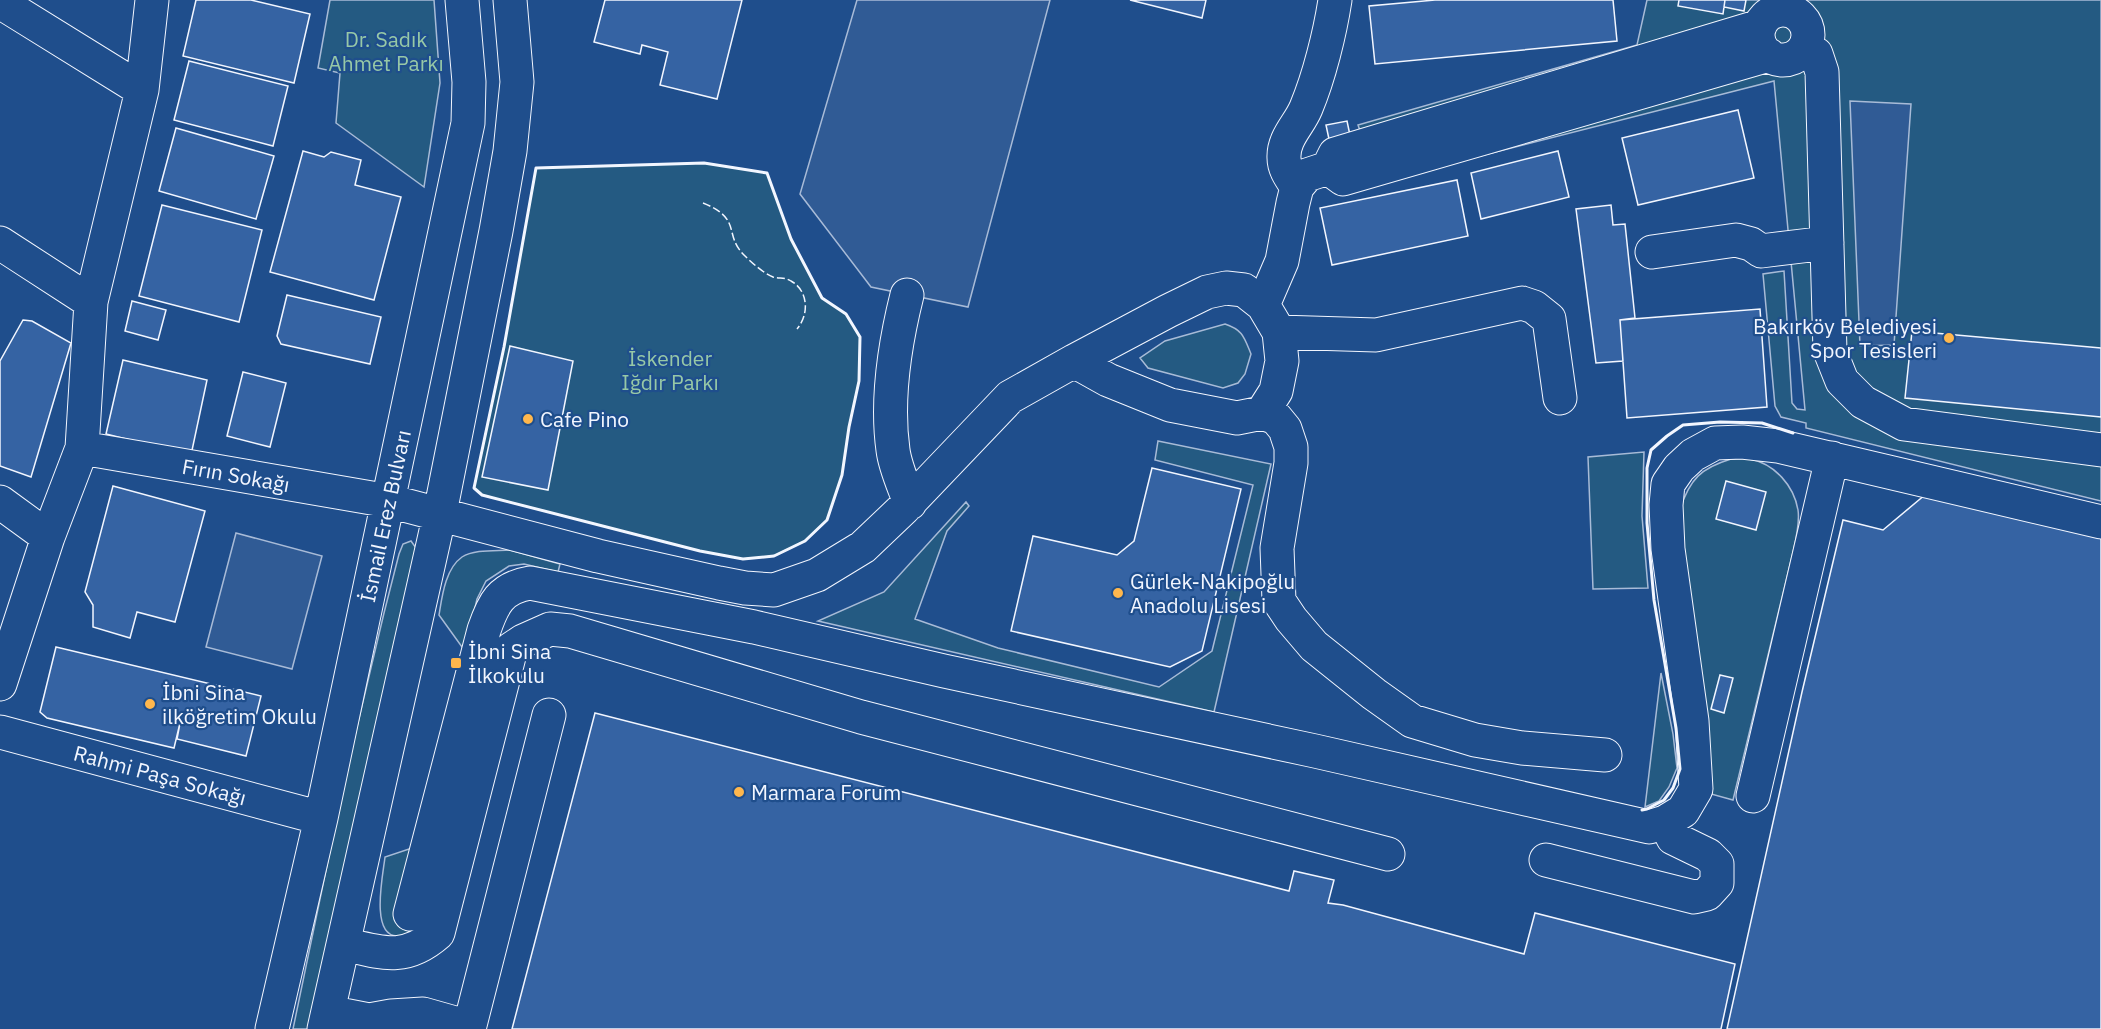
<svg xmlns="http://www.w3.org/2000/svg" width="2101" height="1029" font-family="'IBM Plex Sans',sans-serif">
<rect width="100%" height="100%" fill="#1f4e8c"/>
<!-- green -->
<path fill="#245a82" stroke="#a8bbd7" stroke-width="1.5" d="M330,0H434L440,83L424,187L336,123L340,73L318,68Z
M1647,0H2101V501L1806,428V423L1781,417L1775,406L1763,274L1784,271L1792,403L1797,409L1805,410L1774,81L1378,182L1358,125L1637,45Z
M704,163L767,173L791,239L822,298L846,314L860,337L859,381L849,427L842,475L827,520L805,541L774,556L743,559L700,551L482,495L474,488L504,347L536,168Z
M1225,324C1243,330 1244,337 1251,354L1245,374L1238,383L1223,388L1148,368L1140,358L1165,341Z
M1158,441L1271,464L1214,712L818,621L884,592L966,502L969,506L947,531L915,619L998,648L1159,687L1212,651L1253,485L1155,460Z
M1644,452L1642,516L1648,588L1593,589L1588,457Z
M1731,459C1737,459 1744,458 1750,459C1775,464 1794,486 1798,510C1800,523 1796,539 1793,552L1733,800L1711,794L1680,509C1690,479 1701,468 1731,459Z
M411,541L416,548L311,1029H293L347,769L384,613L399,554L403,544Z
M510,550L560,564L558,572L524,564L509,566L486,581L477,599L466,647H462L439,615C442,597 445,569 462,557C474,549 496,551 510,550Z
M1661,673L1673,734L1677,768L1669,787L1659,801L1645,807Z
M412,848L419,922L416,933C410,934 402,937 397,936C370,935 383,875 385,857Z"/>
<!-- parking -->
<path fill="#305b95" stroke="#a8bbd7" stroke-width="1.5" d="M857,0H1050L968,307L871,287L800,194Z
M1850,101L1911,104L1894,345L1860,346Z
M236,533L322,556L292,669L206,647Z"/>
<!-- building -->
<path fill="#3563a3" stroke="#f2f6ff" stroke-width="1.5" d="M196,0H251L310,14L294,83L183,56Z
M605,0H742L717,99L660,85L668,52L642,45L640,54L594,42Z
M1130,0H1206L1202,18Z
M1435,0H1613L1617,41L1375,64L1369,6Z
M1679,0H1725L1723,14L1678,6Z
M1725,0H1746L1744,11L1724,7Z
M189,61L288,86L273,146L174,120Z
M1738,110L1754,178L1638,205L1622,138Z
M1347,121L1351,140L1330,144L1326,125Z
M176,128L274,156L256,219L159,191Z
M303,151L324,157L331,152L361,160L355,185L401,197L374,300L270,272Z
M1558,151L1569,197L1481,219L1471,173Z
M1457,180L1468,236L1332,265L1320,208Z
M162,205L262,230L239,322L139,296Z
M1611,205L1613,225L1625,224L1635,318L1620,320L1623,361L1596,363L1576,209Z
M287,295L381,317L370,364L281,344L277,336Z
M132,301L166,310L158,340L125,331Z
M1760,309L1767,407L1627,418L1620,320Z
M23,320L32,321L71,343L31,477L0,466V361Z
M1912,331L2101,348V417L1905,398Z
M510,346L573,361L548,490L482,477Z
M123,360L207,380L191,455L106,434Z
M243,372L286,383L270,447L227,436Z
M1152,468L1241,489L1202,651L1170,667L1011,631L1033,536L1117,555L1134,541Z
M1726,481L1766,492L1756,530L1716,519Z
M113,486L205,511L175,622L137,612L130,638L93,627V605L85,592Z
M1932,489L2101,531V1029H1727L1802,692L1843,520L1883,530Z
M56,647L261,696L246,756L177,739L180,723L174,748L47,718L40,712Z
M1720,675L1733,678L1724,713L1711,709Z
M595,713L1289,891L1294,871L1334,880L1328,903L1343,905L1524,954L1535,913L1735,964L1721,1029H512Z"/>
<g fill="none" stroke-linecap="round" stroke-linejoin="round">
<defs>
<path id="minor" d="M0,2L142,90
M1758 35a25 25 0 1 1 50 0a25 25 0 1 1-50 0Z
M1805,47L1816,54L1822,72L1830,351L1842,381L1863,402L1904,424L2101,450
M1328,168L1343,179L1769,55
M1297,187C1291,178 1284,169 1284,158C1283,138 1299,125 1306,108C1319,77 1330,33 1335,0
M0,243L91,302
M1652,252L1736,240L1751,244L1761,251L1827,243
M1226,288L1244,290L1263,305L1279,332L1282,361L1276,391L1262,413L1237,418L1170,405L1108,380L1074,361L1168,311L1207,292Z
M907,295C895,343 886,400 893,450C895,467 904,486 910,503
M1263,305L1282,261L1293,203L1297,187L1307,175L1328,168L1335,154L1760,26
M1279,332L1376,335L1522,303L1534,307L1549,319L1560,398
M1262,413L1276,418L1285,429L1291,447V463L1277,548L1279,601L1291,619L1314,646L1374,694L1412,721L1475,740L1522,748L1605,755
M82,448L389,501L598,556L719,583L745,588L774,590L817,575L863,547L904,508L1010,397L1074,361
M0,502L48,537
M0,684L48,537L82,448L91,302L142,90L152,0
M0,732L321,818
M1753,796L1832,458
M1546,860L1694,897L1707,894L1717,883V864L1708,855L1673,838L1665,822
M410,914L484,630C493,604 500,588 530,583L754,627L944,671L1315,751L1649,827L1665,822L1683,811L1696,789L1692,721L1668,549L1666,505L1668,484L1679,468L1693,455L1715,443L1742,442L1778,446L2101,522
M344,944C382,953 405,962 438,933L511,649L523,641L550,629L570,631L861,717L1388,854
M328,1012L369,1020L391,1016L423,1014L469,1027
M272,1029L321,818L468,123L469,82L462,0
M324,1029L440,513L496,231L510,151L517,82L510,0
M469,1029L549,715"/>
</defs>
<!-- minor casing -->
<use href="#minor" stroke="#f2f6ff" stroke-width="35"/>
<!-- minor -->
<use href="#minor" stroke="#1f4e8c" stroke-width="33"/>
<!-- fence -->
<path stroke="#f2f6ff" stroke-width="1.5" stroke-dasharray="8 3" stroke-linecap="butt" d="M703,203C743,219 723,234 744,255C751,262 763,273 773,277C779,279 785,277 791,281C809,291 809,315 797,329"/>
<!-- wall -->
<path stroke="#f2f6ff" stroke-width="3" d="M704,163L767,173L791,239L822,298L846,314L860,337L859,381L849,427L842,475L827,520L805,541L774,556L743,559L700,551L482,495L474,488L504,347L536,168Z
M1642,810L1647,809L1664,800L1673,788L1680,769L1676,728L1654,600L1647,523V468L1651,450L1667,436L1683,425L1720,422L1762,423L1793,433"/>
</g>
<!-- markers -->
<g fill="#ffb74d" stroke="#1f4e8c" stroke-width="2">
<circle cx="1949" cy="338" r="6"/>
<circle cx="528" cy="419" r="6"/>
<circle cx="1118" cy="593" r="6"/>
<rect x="450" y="657" width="12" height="12" rx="3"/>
<circle cx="150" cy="704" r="6"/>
<circle cx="739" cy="792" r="6"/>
</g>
<g text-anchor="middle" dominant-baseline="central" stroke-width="4.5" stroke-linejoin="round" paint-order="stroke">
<!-- park labels -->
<g font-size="21" fill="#97c8a6" stroke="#1f4e8c">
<text x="386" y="39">Dr. Sadık<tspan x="386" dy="24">Ahmet Parkı</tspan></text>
<text x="670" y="358">İskender<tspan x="670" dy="24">Iğdır Parkı</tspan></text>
</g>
<!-- poi labels -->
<g font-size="21" fill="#f2f6ff" stroke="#1f4e8c" text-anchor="start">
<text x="1937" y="326" text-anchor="end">Bakırköy Belediyesi<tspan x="1937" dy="24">Spor Tesisleri</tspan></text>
<text x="540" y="419">Cafe Pino</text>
<text x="1130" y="581">Gürlek-Nakipoğlu<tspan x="1130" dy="24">Anadolu Lisesi</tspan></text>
<text x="468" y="651">İbni Sina<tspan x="468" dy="24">İlkokulu</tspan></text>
<text x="162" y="692">İbni Sina<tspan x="162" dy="24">ilköğretim Okulu</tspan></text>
<text x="751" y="792">Marmara Forum</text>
</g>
<!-- street labels -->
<g font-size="21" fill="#f2f6ff" stroke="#1f4e8c">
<text transform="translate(236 475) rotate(10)">Fırın Sokağı</text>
<text transform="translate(385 516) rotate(-78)">İsmail Erez Bulvarı</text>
<text transform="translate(160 775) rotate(15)">Rahmi Paşa Sokağı</text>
</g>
</g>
</svg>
